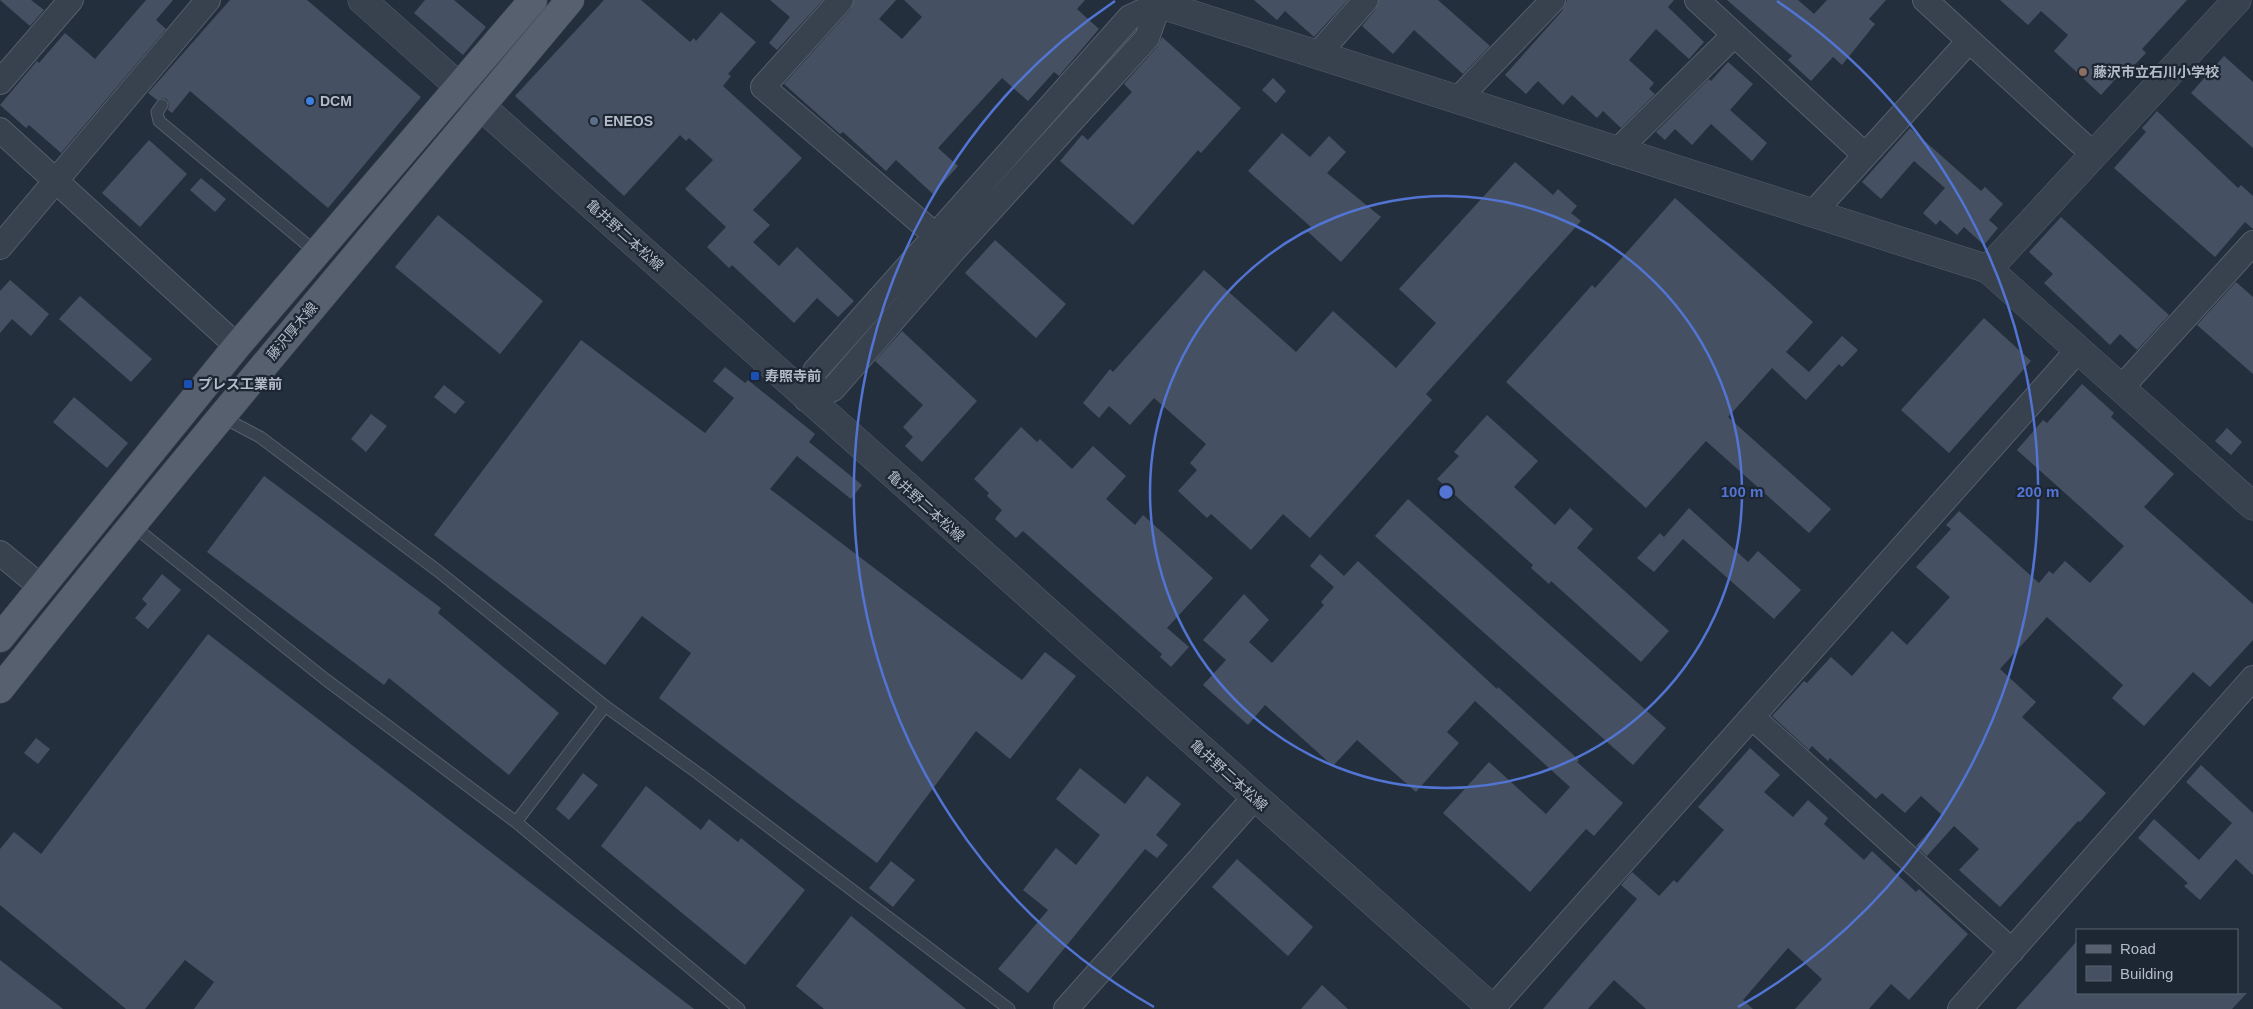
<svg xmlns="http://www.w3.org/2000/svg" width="2253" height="1009" font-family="Helvetica,'Noto Sans JP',sans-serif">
<rect width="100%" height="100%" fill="#242f3e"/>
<!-- building -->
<path fill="#455162" d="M0,0H31L44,10L30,26Z
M146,0H173L156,20L166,29L61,153L29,125L26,128L0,105L37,61L39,63L65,33L95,59Z
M230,0H307L421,97L328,208L190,91L172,113L168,110L169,105L167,99L162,98L157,100L148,93Z
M425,0H454L486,27L463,55L414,13Z
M604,0H641L690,42L694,38L696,41L721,12L756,42L728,74L731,76L723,86L802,158L753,210L770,225L753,242L779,266L797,247L854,301L838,317L817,298L794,323L732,265L729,268L707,247L726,227L685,189L713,160L689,138L686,141L680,135L624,196L515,96Z
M770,0H823L777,50L769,43L790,17Z
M854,0H896L879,19L902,39L922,17L904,0H1085L1077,9L1099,29L1059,76L1054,72L1028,101L1002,78L938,148L958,166L933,194L896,160L886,171L843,132L840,134L784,84L851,9Z
M1254,0H1348L1314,37L1285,11L1277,20Z
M1379,0H1438L1490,46L1463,74L1414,30L1393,54L1362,26L1376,9Z
M1567,0H1674L1668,7L1704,42L1689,59L1656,29L1629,60L1654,83L1649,89L1655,94L1621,128L1603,111L1597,118L1572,95L1563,105L1538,81L1526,94L1505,75L1562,11Z
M1727,0H1798L1814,14L1827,0H1886L1869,19L1875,24L1842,65L1833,57L1811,81L1788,60L1792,56Z
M2000,0H2187L2142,49L2146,53L2124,76L2121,73L2101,95L2054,51L2068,35L2041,11L2028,25Z
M1162,37L1241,108L1201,153L1198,150L1133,225L1060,161L1082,135L1088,140L1132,92L1124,84L1157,47Z
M2224,56L2253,82V148L2191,93Z
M1728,62L1753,84L1730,110L1767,143L1752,161L1711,124L1692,145L1675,129L1665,140L1656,132L1709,79L1711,81Z
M1273,78L1286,91L1276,103L1262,90Z
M2157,111L2238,188L2241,185L2253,196V229L2245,222L2215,257L2114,168L2146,132L2142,128Z
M1910,128L1981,191L1985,187L2003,204L1989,220L1998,228L1984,245L1964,227L1957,235L1940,220L1936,225L1923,213L1945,188L1914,161L1881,199L1862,182Z
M1282,133L1310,157L1329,136L1346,152L1327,173L1381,217L1341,262L1307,231L1311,227L1248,171Z
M149,140L187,174L140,227L102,193Z
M1515,162L1553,195L1558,189L1577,206L1571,213L1581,221L1426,394L1432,400L1310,538L1283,514L1251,550L1211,514L1207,518L1178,491L1197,470L1190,463L1206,444L1154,398L1130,425L1109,406L1099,418L1083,403L1110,369L1113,372L1204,270L1296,352L1333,311L1396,368L1436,323L1399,289Z
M201,178L226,199L215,212L190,190Z
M1675,198L1813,322L1786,352L1809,372L1842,336L1858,350L1842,367L1839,364L1806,400L1772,368L1728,417L1831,509L1809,533L1706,441L1646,508L1506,382L1592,285L1595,288Z
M438,215L543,301L500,354L395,267Z
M2061,217L2169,315L2137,350L2120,334L2110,345L2044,283L2053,274L2029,252Z
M995,240L1066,304L1036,338L965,273Z
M10,280L49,314L31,336L12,319L0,333V291Z
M2236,282L2253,297V374L2197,325Z
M80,296L152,359L131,382L59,319Z
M1984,318L2031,361L1949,453L1901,410Z
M902,331L977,401L922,462L905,446L913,437L903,427L923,405L875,361Z
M581,340L705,433L734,398L713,381L725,367L745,383L748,380L815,434L809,442L862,485L851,499L797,456L770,489L1022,680L1045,652L1076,676L1010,759L976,731L877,863L659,698L691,653L642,616L605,665L434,535Z
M2082,384L2114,413L2111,417L2174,474L2144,507L2253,604V640L2210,687L2193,672L2144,726L2112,698L2123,685L2047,617L2000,669L2036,702L2022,717L2106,793L2080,822L2078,821L2000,907L1959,870L1979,849L1954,826L1927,856L1916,846L1943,816L1921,796L1905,813L1882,793L1876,799L1830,758L1828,761L1812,746L1809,750L1772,716L1804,681L1807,683L1831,657L1852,676L1892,631L1907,645L1950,597L1916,567L1951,529L1946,525L1959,511L2039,583L2049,571L2053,574L2065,561L2090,583L2124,546L2017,450L2043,420L2047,423Z
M444,385L465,402L455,414L434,397Z
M74,397L128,443L107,468L53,422Z
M371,414L387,426L366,452L351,439Z
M1487,415L1538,461L1514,487L1555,525L1570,508L1593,529L1577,548L1669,631L1641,662L1551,581L1549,584L1531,568L1533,565L1437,479L1459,456L1454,452Z
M1021,427L1037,442L1040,439L1072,469L1093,446L1126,476L1106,499L1135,525L1143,515L1213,578L1167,628L1189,647L1171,667L1160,657L1162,654L1023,531L1016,538L995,519L1002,510L987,496L989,493L974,479Z
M2227,428L2242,442L2231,455L2215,441Z
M264,476L441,608L438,613L559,713L509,775L389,678L384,685L207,552Z
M1408,499L1666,728L1633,765L1375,536Z
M1689,508L1748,562L1758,551L1801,590L1774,619L1683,539L1654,572L1637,558L1660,533L1664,537Z
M1320,554L1344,576L1358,561L1497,689L1498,687L1579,760L1577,762L1623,803L1594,836L1586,829L1530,892L1443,813L1489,762L1546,814L1570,787L1475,701L1447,732L1459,743L1416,792L1357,740L1333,766L1265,705L1248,725L1203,685L1226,660L1203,640L1244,594L1269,620L1249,642L1272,663L1324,605L1321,602L1334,587L1310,566Z
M162,574L181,590L148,629L135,618L147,604L142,599Z
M208,634L694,1009H194L214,982L185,960L145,1009H126L0,905V849L14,832L41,854Z
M36,738L50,749L38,764L24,753Z
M1750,748L1780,775L1764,792L1793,817L1808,800L1828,818L1824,824L1864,860L1872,851L1916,892L1919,889L1968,934L1909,1000L1891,984L1869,1009H1795L1822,979L1788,948L1743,1000L1753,1009H1646L1614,980L1588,1009H1543L1637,899L1621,885L1632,872L1659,896L1674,880L1677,883L1724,830L1698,807Z
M2201,765L2253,813V875L2236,859L2200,900L2184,886L2188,883L2138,838L2154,819L2199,860L2232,823L2186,782Z
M1080,768L1125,804L1147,776L1181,804L1156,835L1168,845L1157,858L1145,849L1028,993L998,969L1048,910L1023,890L1056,848L1076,865L1100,835L1056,799Z
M583,773L598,785L569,820L556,809Z
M646,786L701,830L709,819L738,842L741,838L805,890L745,965L601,846Z
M1237,859L1313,927L1288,956L1212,887Z
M891,861L915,880L893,907L869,888Z
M851,916L966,1009H824L796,986Z
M2077,941V993H2247L2232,1009H2016Z
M0,960L63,1009H0Z
M1322,985L1348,1009H1301Z"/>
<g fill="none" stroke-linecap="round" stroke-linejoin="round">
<defs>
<path id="service" d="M162,105L157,112L159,121L317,253
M222,417L260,437L438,571L605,706L699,774L1009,1009
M132,525L325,679L516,822L739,1009
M516,822L605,706"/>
<path id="minor" d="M841,0L763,87L948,246
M1697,0L1865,155
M1925,0L2093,154
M1317,55L1366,0
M0,82L71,0
M1457,100L1553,0
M0,130L237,346
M1616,152L1734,35
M1812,214L1969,41
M0,247L208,0
M2122,387L2253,243
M806,399L833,389L954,250L1147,38L1159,4L1164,0
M806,399L815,371L1130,17L1159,4
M0,553L40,586
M1752,717L2012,951
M1066,1009L1255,797
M1492,1009L2078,350
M1960,1009L2253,678"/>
<path id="tertiary" d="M362,0L1493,1009
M1154,0L1159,4L1988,269L2253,506
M1988,269L2237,0"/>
<path id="primary" d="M0,638L237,346L533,0
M0,689C186,455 379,229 570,0"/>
</defs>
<!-- service casing -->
<use href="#service" stroke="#565f6c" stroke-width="13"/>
<!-- minor casing -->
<use href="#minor" stroke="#565f6c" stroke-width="26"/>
<!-- tertiary casing -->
<use href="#tertiary" stroke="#565f6c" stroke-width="29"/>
<!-- primary casing -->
<use href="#primary" stroke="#414a57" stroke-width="29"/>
<!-- service -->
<use href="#service" stroke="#38414e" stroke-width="11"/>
<!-- minor -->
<use href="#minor" stroke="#38414e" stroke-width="24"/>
<!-- tertiary -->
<use href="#tertiary" stroke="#38414e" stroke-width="28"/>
<!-- primary -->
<use href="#primary" stroke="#56606e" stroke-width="28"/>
</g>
<!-- distance rings -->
<g fill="none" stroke="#5274d3" stroke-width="2.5">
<circle cx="1446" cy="492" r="296"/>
<path d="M1154 1007A592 592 0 0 1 1115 1M1777 1A592 592 0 0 1 1738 1007"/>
</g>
<!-- markers -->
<circle fill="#8d6e63" stroke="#1d2633" stroke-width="2" cx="2083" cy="72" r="5"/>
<circle fill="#3f7fe0" stroke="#1d2633" stroke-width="2" cx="310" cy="101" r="5"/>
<circle fill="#5c6f8a" stroke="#1d2633" stroke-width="2" cx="594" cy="121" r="5"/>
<g fill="#1a4fb4" stroke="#1d2633" stroke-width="2">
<rect x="750" y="371" width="10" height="10" rx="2.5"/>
<rect x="183" y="379" width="10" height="10" rx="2.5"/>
</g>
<g text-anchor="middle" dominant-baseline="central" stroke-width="4.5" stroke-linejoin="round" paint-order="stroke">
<!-- poi labels -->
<g font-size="14" font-weight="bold" fill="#b4bcc9" stroke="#1d2633" text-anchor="start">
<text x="2093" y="72">藤沢市立石川小学校</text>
<text x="320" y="101">DCM</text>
<text x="604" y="121">ENEOS</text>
<text x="765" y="376">寿照寺前</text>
<text x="198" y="384">プレス工業前</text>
</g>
<!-- street labels -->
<g font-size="14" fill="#b4bcc9" stroke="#1d2633">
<text transform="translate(625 235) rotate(42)">亀井野二本松線</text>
<text transform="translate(292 331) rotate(-50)">藤沢厚木線</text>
<text transform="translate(926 506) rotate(42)">亀井野二本松線</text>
<text transform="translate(1229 775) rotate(42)">亀井野二本松線</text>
</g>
</g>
<circle cx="1446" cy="492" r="8" fill="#5274d3" stroke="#1d2633" stroke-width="2.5"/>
<g font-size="15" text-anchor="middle" font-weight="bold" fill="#5274d3" stroke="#1d2633" stroke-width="4.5" stroke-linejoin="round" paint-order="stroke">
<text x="1742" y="497">100 m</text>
<text x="2038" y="497">200 m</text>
</g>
<!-- legend -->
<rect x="2076" y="929" width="162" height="65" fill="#1d2633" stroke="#59626f"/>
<rect x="2086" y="945" width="25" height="8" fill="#56606e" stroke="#59626f"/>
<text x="2120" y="954" font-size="15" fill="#b4bcc9">Road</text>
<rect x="2086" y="966" width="25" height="15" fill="#455162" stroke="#59626f"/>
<text x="2120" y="979" font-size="15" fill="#b4bcc9">Building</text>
</svg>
